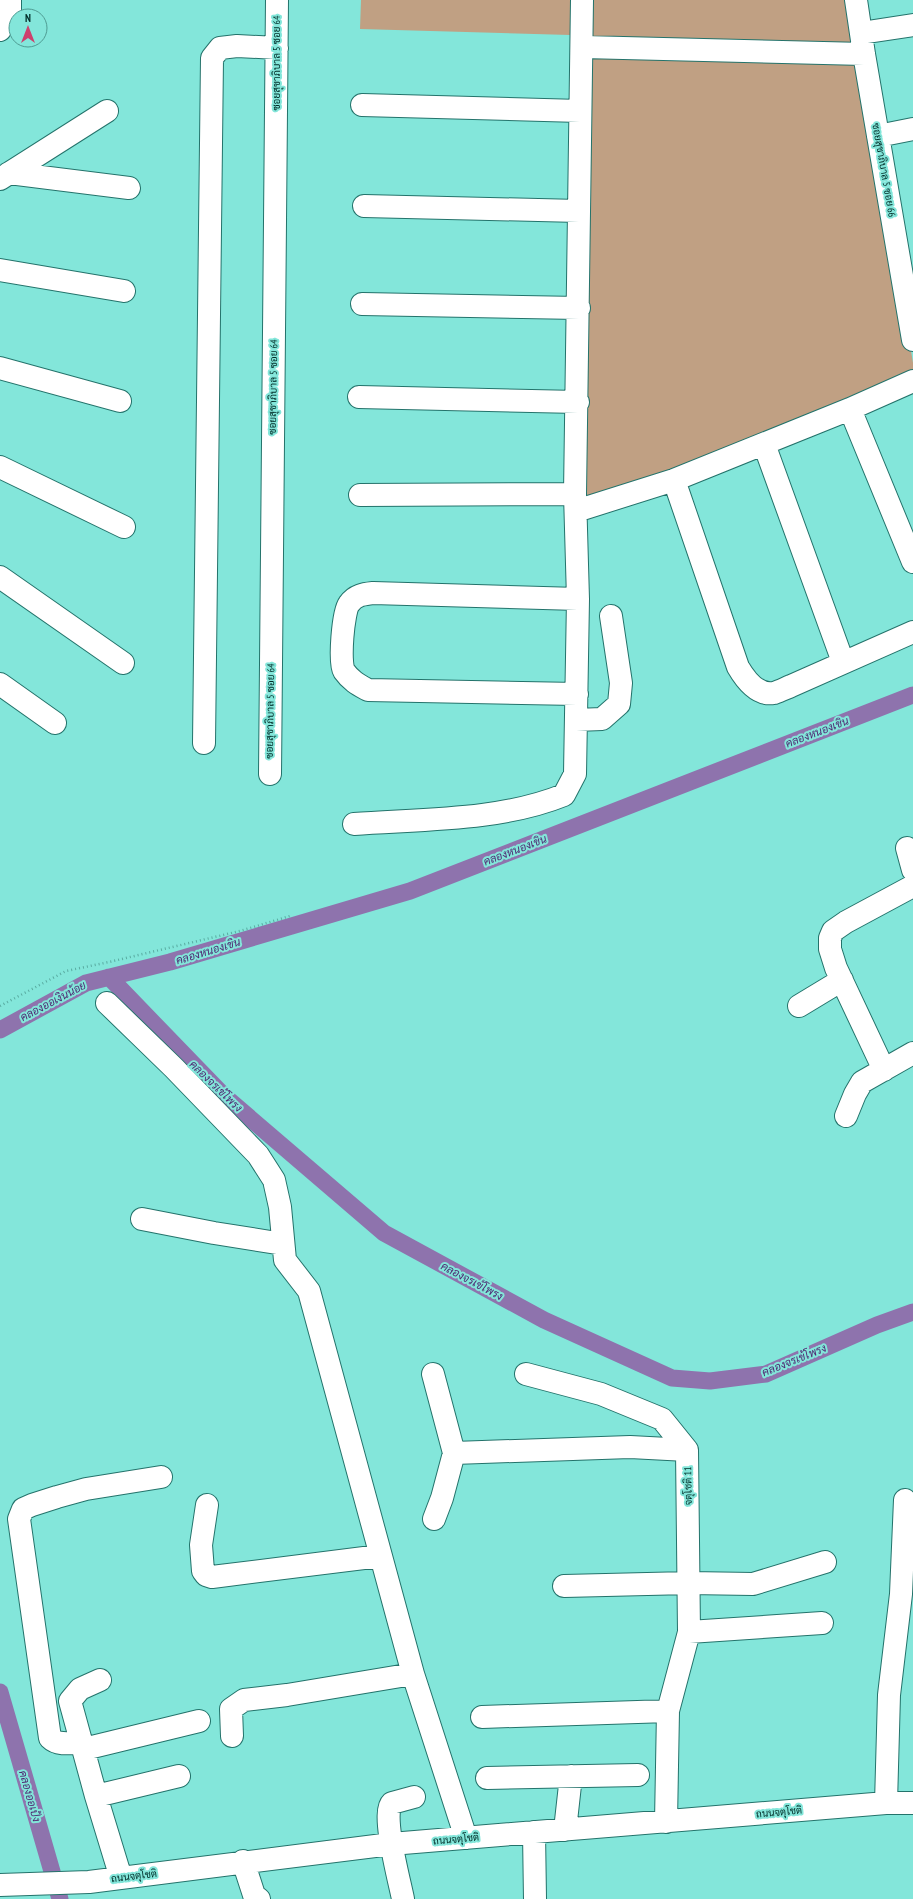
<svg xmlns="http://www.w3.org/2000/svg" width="913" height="1899" font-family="'PT Sans Narrow',Sarabun,sans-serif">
<rect width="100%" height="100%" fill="#83e6da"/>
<!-- green -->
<path fill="#c0a083" d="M361,0H571L570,35L360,29Z
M581,0H854L913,363V379L565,519Z"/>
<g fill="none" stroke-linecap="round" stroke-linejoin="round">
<!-- canal -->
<path stroke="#8e73ad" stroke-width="17" d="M109,977L223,1095L384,1233L544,1320L672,1378L710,1381L766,1374L877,1325L913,1312
M0,1030L86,983L170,962L410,891L913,695
M0,1692L60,1899"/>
<defs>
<path id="minor" d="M856,0L864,54L913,340
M0,30L10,11V0
M861,33L913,25
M583,47L864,54
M362,105L580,111
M878,136L913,129
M9,173L129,188
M0,179L107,111
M364,206L579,211
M0,270L124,291
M362,304L579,308
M0,368L120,401
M359,397L578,402
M850,409L913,562
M764,444L843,662
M0,467L124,527
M674,480L738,667C745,679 757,696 774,693C780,691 786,688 791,686L913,632
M360,495L575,494
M576,511L674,480L850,409L913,381
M0,577L123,663
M0,684L55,723
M577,694L368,690C359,685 351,681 344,671C339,663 343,612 349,604C355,595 364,594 373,593L578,599
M576,720L602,719L619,704L621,683L611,616
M204,743L212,58L220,48L237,46L277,48
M270,774L277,0
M354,824C422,819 500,821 564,795L575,774L578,599L575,494L582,0
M907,848L913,870
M107,1003L174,1068L258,1155L274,1180L280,1207L285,1260L309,1291L413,1674L466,1838
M799,1006L842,980
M884,1070L836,968L830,949V938L833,931L846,922L913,886
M846,1116L855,1094L862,1082L913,1053
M142,1219L214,1233L283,1244
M433,1374L454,1453
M526,1374L601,1394L662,1419L687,1450
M207,1505L201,1545L203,1571L206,1575L212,1577L380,1556
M434,1519L442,1498L454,1453L630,1447L687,1450L689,1632L668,1711L666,1822
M564,1586L689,1583L753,1584L825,1562
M689,1632L822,1623
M100,1680L80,1689L70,1701L96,1796L121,1878
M482,1717L668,1711
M232,1736L231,1709L244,1700L287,1695L413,1674
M82,1742C71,1743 58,1746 50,1738L19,1519L23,1509L32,1505L57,1497L86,1489L161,1477
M84,1749L199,1721
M487,1778L638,1775
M96,1796L179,1776
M886,1803L889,1695L901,1594L905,1500
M565,1830L571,1776
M534,1832L535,1899
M243,1861L254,1895L259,1899
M0,1885L89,1882L391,1844L886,1803H913
M403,1899C400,1883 381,1813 392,1803L414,1797"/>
</defs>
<!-- minor casing -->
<use href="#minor" stroke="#24736b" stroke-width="24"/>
<!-- path -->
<path stroke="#59aba1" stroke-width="2.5" stroke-dasharray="1 3" stroke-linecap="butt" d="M0,1006L66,971L109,962L240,931L290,916"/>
<!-- minor -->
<use href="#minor" stroke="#fff" stroke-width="22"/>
</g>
<g text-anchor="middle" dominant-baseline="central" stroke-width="4" stroke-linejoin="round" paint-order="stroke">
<!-- street labels -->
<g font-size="10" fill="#002d28" stroke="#83e6da">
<text transform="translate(276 63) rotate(-90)">ซอยสุขาภิบาล 5 ซอย 64</text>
<text transform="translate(884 170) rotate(80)">ซอยสุขาภิบาล 5 ซอย 66</text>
<text transform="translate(273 387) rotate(-89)">ซอยสุขาภิบาล 5 ซอย 64</text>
<text transform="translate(270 711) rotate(-89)">ซอยสุขาภิบาล 5 ซอย 64</text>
<text transform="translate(688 1486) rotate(-91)">จตุโชติ 11</text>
<text transform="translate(779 1812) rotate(-5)">ถนนจตุโชติ</text>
<text transform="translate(456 1839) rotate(-5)">ถนนจตุโชติ</text>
<text transform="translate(134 1876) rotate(-7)">ถนนจตุโชติ</text>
</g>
<!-- water labels -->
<g font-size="11" font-style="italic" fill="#4f2972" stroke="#83e6da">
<text transform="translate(817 732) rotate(-21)">คลองหนองเขิน</text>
<text transform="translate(515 850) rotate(-21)">คลองหนองเขิน</text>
<text transform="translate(208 951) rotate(-17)">คลองหนองเขิน</text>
<text transform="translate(53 1001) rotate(-28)">คลองออเงินน้อย</text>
<text transform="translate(216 1086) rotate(44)">คลองจรเข้โพรง</text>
<text transform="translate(472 1281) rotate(28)">คลองจรเข้โพรง</text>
<text transform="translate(794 1360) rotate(-22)">คลองจรเข้โพรง</text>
<text transform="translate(30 1796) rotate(74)">คลองออเป้ง</text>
</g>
</g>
<!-- north arrow -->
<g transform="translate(28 28)"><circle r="19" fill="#83e6da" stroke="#4f9c93"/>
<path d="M0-3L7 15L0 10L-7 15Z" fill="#cd406d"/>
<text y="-6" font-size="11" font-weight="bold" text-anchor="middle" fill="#002d28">N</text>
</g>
</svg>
